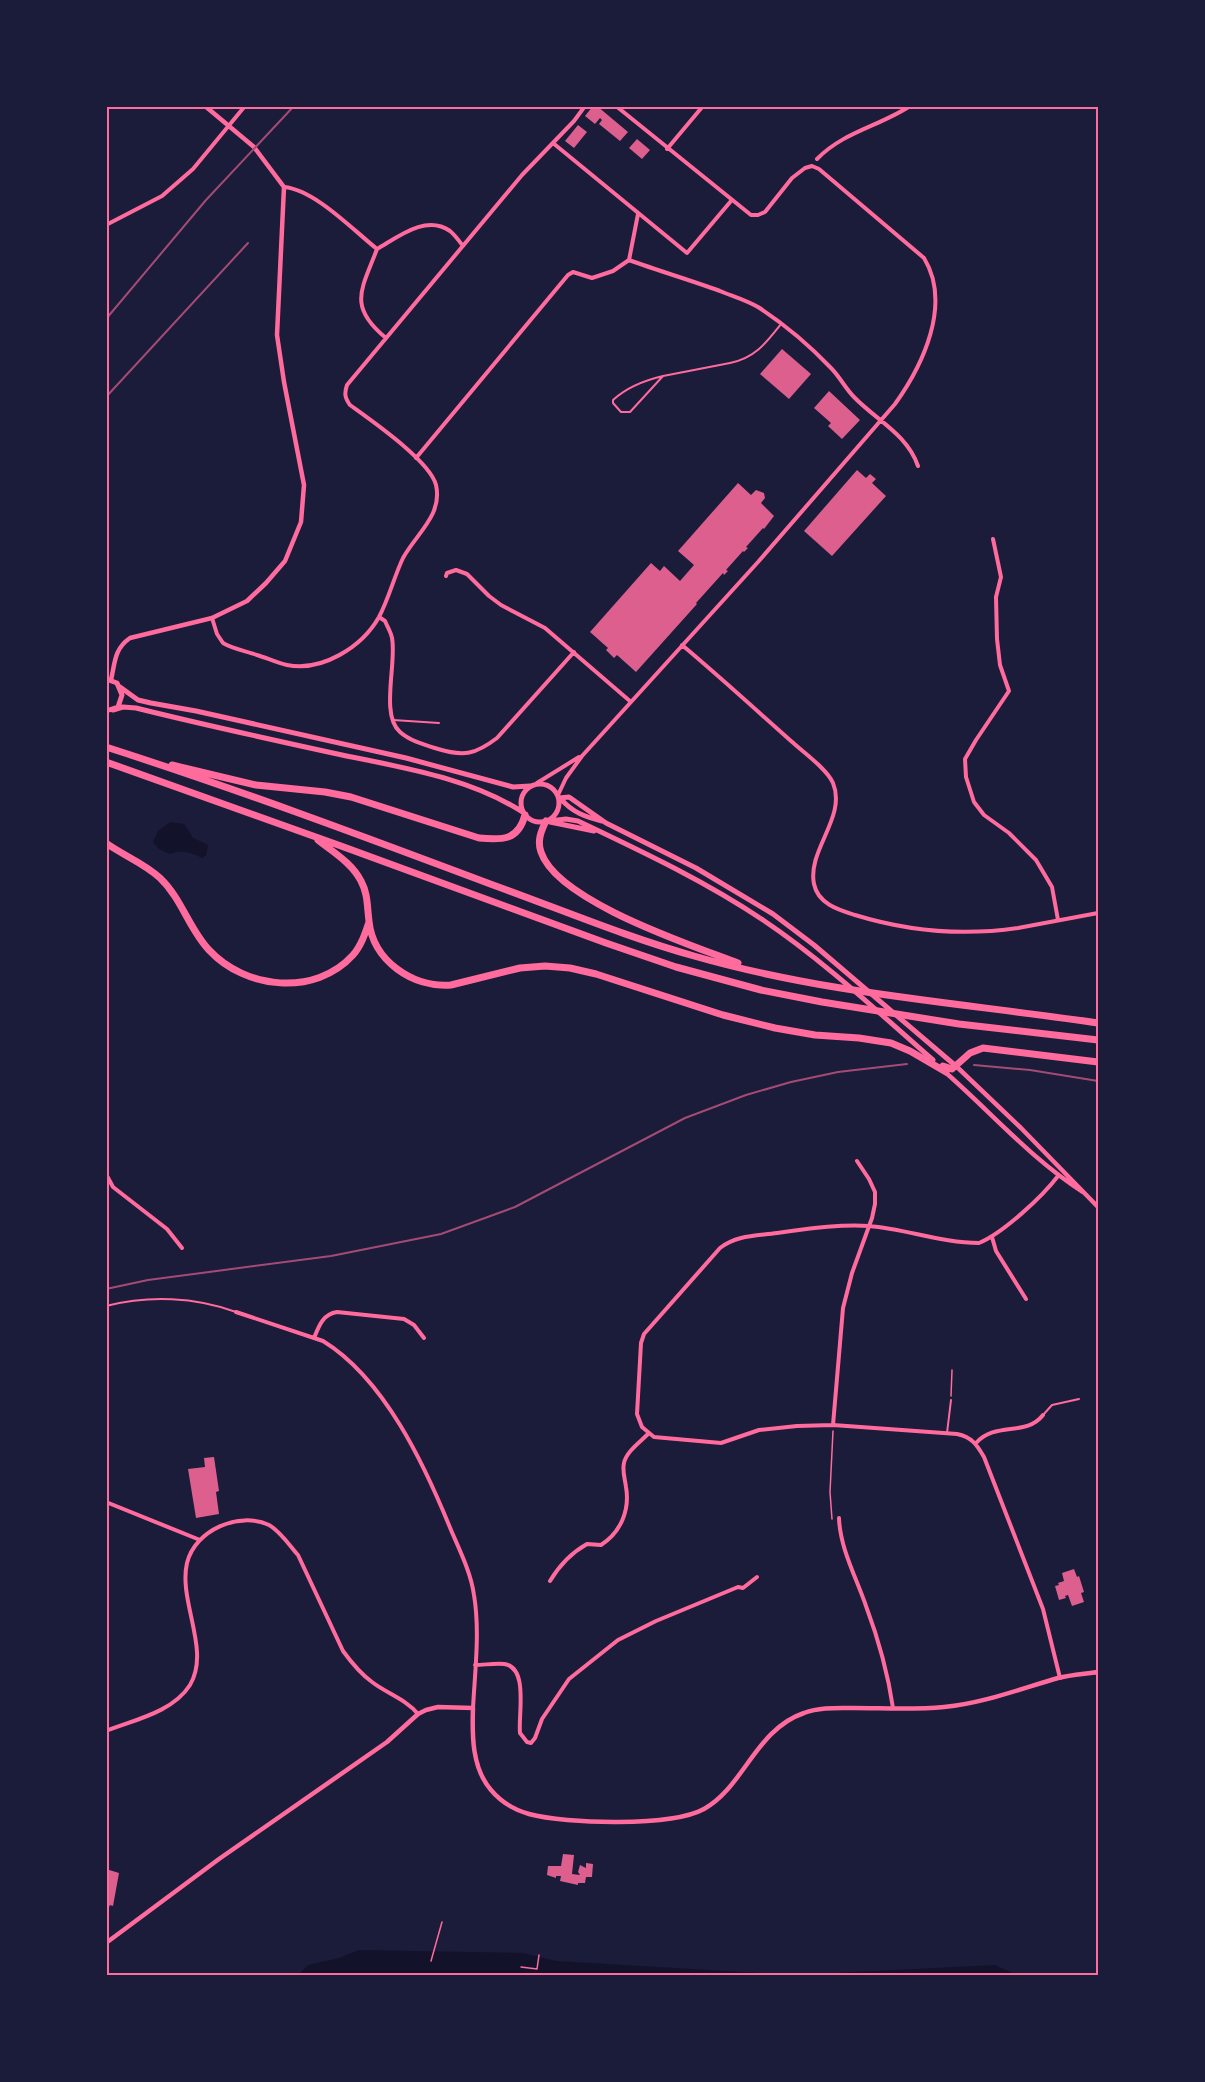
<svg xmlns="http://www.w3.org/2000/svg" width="1205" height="2082" font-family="Mulish,sans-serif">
<rect width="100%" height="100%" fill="#1b1b3a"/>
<!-- water -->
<path fill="#12122b" d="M170,822L184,824L193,838L208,845L206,855L202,858C191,852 180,849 170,854L159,849L153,842L158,831Z
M359,1950L523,1953L556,1961L795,1975L995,1965L1017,1975L297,1976L308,1965L339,1958Z"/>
<!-- building -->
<path fill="#dd5f8e" d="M593,106H597L628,132L620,141L599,124L602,120L600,118L595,124L585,116Z
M578,125L587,132L574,148L565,141Z
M637,139L650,150L642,159L629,148Z
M782,349L811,374L789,399L760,374Z
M829,391L860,420L842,439L828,426L831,423L814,408Z
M857,470L866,478L870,474L876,479L872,483L886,496L832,556L804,531Z
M738,483L751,495L756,490L764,493L765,498L761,503L774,516L764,529L763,528L746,547L748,548L744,552L743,551L726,570L728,571L724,575L723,573L696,603L697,604L636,672L617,655L614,658L606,650L608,648L590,632L651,563L660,571L664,566L680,581L694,565L678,551Z
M214,1457L219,1491L216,1492L219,1514L196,1518L188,1469L205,1467L204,1458Z
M1074,1569L1077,1577L1079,1576L1084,1592L1081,1593L1084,1602L1072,1606L1068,1595L1065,1596L1066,1598L1059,1600L1055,1586L1059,1585L1058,1583L1064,1581L1062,1573Z
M563,1854L574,1855L572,1874L580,1875L578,1872L580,1865L586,1868V1863L593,1864L592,1877H586L585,1883H578V1885L560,1881L561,1876H556V1878L547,1875L548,1866H561Z
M106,1869L119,1873L113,1906L110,1905L109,1907L106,1906Z"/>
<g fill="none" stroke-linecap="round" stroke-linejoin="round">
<!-- path -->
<path stroke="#ff6b9d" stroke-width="1.5" d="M951,1396L952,1370
M832,1519L830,1492L833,1431
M431,1961L442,1922
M521,1967L537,1969L539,1955"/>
<!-- service -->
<path stroke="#ff6b9d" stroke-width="2" d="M663,376L630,412H621L613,403V400C626,388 646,380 663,376L730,363C755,358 766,343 781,324
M393,720L439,723
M106,1306C149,1295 195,1297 236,1312
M1043,1415L1052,1405L1079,1399
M947,1433L951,1400"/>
<!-- minor -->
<path stroke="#ff6b9d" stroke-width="4" d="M553,143L687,253L731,201
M667,149L703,106
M817,159C843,132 880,126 910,106
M284,187C315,190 352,229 377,249
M106,225L162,196L193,169L245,106
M629,260C659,271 690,280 720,291C732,296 746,300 758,307C784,324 810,346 831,368C840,377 845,388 854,397C876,420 907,434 918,466
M629,260L638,214
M386,338C347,306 362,289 377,249C398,237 426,214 450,231C455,235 459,241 463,246
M416,458L568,275L573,272L592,278L613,271L629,260
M993,539L1001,577L996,597L997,639L1000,665L1009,691L976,740L965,759L966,777L974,802L984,815L1009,833L1036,860L1052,887L1058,920
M446,576L447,573L456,570L467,574L489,596L501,605L545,628L631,702
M379,617L385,621C387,626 391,632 392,638C397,662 380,715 400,732C410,741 425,745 438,749C464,757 476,754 497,738L574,652
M212,618L217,634L223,643C233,649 246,651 257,655C267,658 277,663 287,665C322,672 362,647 379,617C389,598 394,577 403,558C416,534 443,515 436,485C430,461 372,421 350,405C345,398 344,394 347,385L522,175L574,121L585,106
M682,645C719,676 755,709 791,741C803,752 827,769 833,783C847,817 807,850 814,884C818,904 839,910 855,915C907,931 963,936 1018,928C1045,923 1072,918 1098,913
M537,783L579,757
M558,795L566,778L582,756L758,562L895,404C923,365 952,304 924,258L819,169L812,166L805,168L792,178L765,212L758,215H751L616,106
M106,1047V1067
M106,1174L113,1187L167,1229L182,1248
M1058,1176C1042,1197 1003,1233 979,1243C942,1243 906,1229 869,1226C839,1224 807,1229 777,1233C756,1236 737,1235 720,1248L644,1334L641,1343L637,1414L642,1427L654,1437L721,1443L759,1430L797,1426L833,1425L957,1434C972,1437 977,1445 984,1457L1043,1609L1060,1678
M992,1237L996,1251L1026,1299
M236,1312L323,1341C385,1379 425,1466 451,1530C460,1551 471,1573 474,1595C480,1631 475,1671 473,1708
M314,1338C319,1326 323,1314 337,1312L404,1319L414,1325L424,1338
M833,1425L843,1308L852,1273L872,1218L875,1204V1192L869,1179L857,1161
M976,1443C996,1421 1026,1437 1043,1415
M106,1502L200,1540
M839,1518C840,1548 856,1577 866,1606C878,1638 888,1674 893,1708
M550,1581C559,1566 571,1553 587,1544L601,1545C621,1532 630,1510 626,1487C625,1479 622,1471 624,1463C626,1452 640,1442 648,1434
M475,1665C484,1665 495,1663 504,1664C529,1667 518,1715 520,1733L527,1742L531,1743L535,1738L542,1719L569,1679L618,1640L656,1621L738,1587L743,1588L757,1577
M106,1731C134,1720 173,1712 190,1685C211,1650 178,1601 187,1563C195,1530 239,1511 269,1525C280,1531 290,1546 298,1555L343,1651C351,1662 361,1674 372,1682C386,1693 406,1699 418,1714"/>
<!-- tertiary -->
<path stroke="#ff6b9d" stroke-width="4.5" d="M111,680C115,663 114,649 130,638L212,618L247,601L266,583L285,561L301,522L304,485L284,382L277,335L284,187L254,147L205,106
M957,1067L1021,1128L1098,1207
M945,1072C991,1112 1031,1159 1083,1192
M106,1943L219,1859L387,1742L418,1714L426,1710L438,1707L473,1708C472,1736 472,1768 491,1790C501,1802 515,1810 529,1814C566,1824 671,1827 704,1809C743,1788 756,1729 804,1713C820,1707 837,1708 853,1708C883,1708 914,1710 944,1707C984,1703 1020,1689 1058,1678C1071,1675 1085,1674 1098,1672"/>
<!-- secondary -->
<path stroke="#ff6b9d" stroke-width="5" d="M106,679L117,683L122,695L118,707L106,711
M120,687L138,700L151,703L196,711L406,758L513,787L530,786
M113,710L123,707L136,708C204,725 273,740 342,755C404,768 471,778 524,813
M521 803a19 19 0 1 1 38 0a19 19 0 1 1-38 0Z
M559,798L569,797L606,823L696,868L773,914L814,945L957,1067
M561,799C572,812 585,817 602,821
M549,821L566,819L578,821C641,851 705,881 763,920C824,961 878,1012 933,1060
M550,822L594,831"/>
<!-- motorway -->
<path stroke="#ff6b9d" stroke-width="7" d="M106,747C237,789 365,837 493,885C560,909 626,937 694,956C826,994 963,1003 1098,1023
M106,762L341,846L606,943L676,967L761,990L822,1002L959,1024L1098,1040
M172,765L256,785L325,792L351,797L479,838C502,840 518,841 525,815
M546,821C541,831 537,841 541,852C557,901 691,945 738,963
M318,840C333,852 352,863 361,881C368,894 367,906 369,921C373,961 413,988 451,985L520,968L545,966L570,968L596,974L723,1015L775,1028L815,1035L859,1038L891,1043L910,1051L946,1072
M106,843C124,856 144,863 160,878C182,899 189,929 209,950C245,989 315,997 353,955C361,946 365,934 369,922
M943,1066L952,1069L970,1053L983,1048L1098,1062"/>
<!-- rail -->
<path stroke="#a44b75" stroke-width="2" d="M106,319L206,200L294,106
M106,397L248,243
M974,1065L1030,1070L1098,1081
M106,1289L148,1280L331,1256L441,1234L515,1207L685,1118L746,1095L791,1082L838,1072L907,1064"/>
</g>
<!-- border -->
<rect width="1205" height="2082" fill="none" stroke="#1b1b3a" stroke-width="216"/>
<rect x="108" y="108" width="989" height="1866" fill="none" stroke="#ff6b9d" stroke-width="2"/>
</svg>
